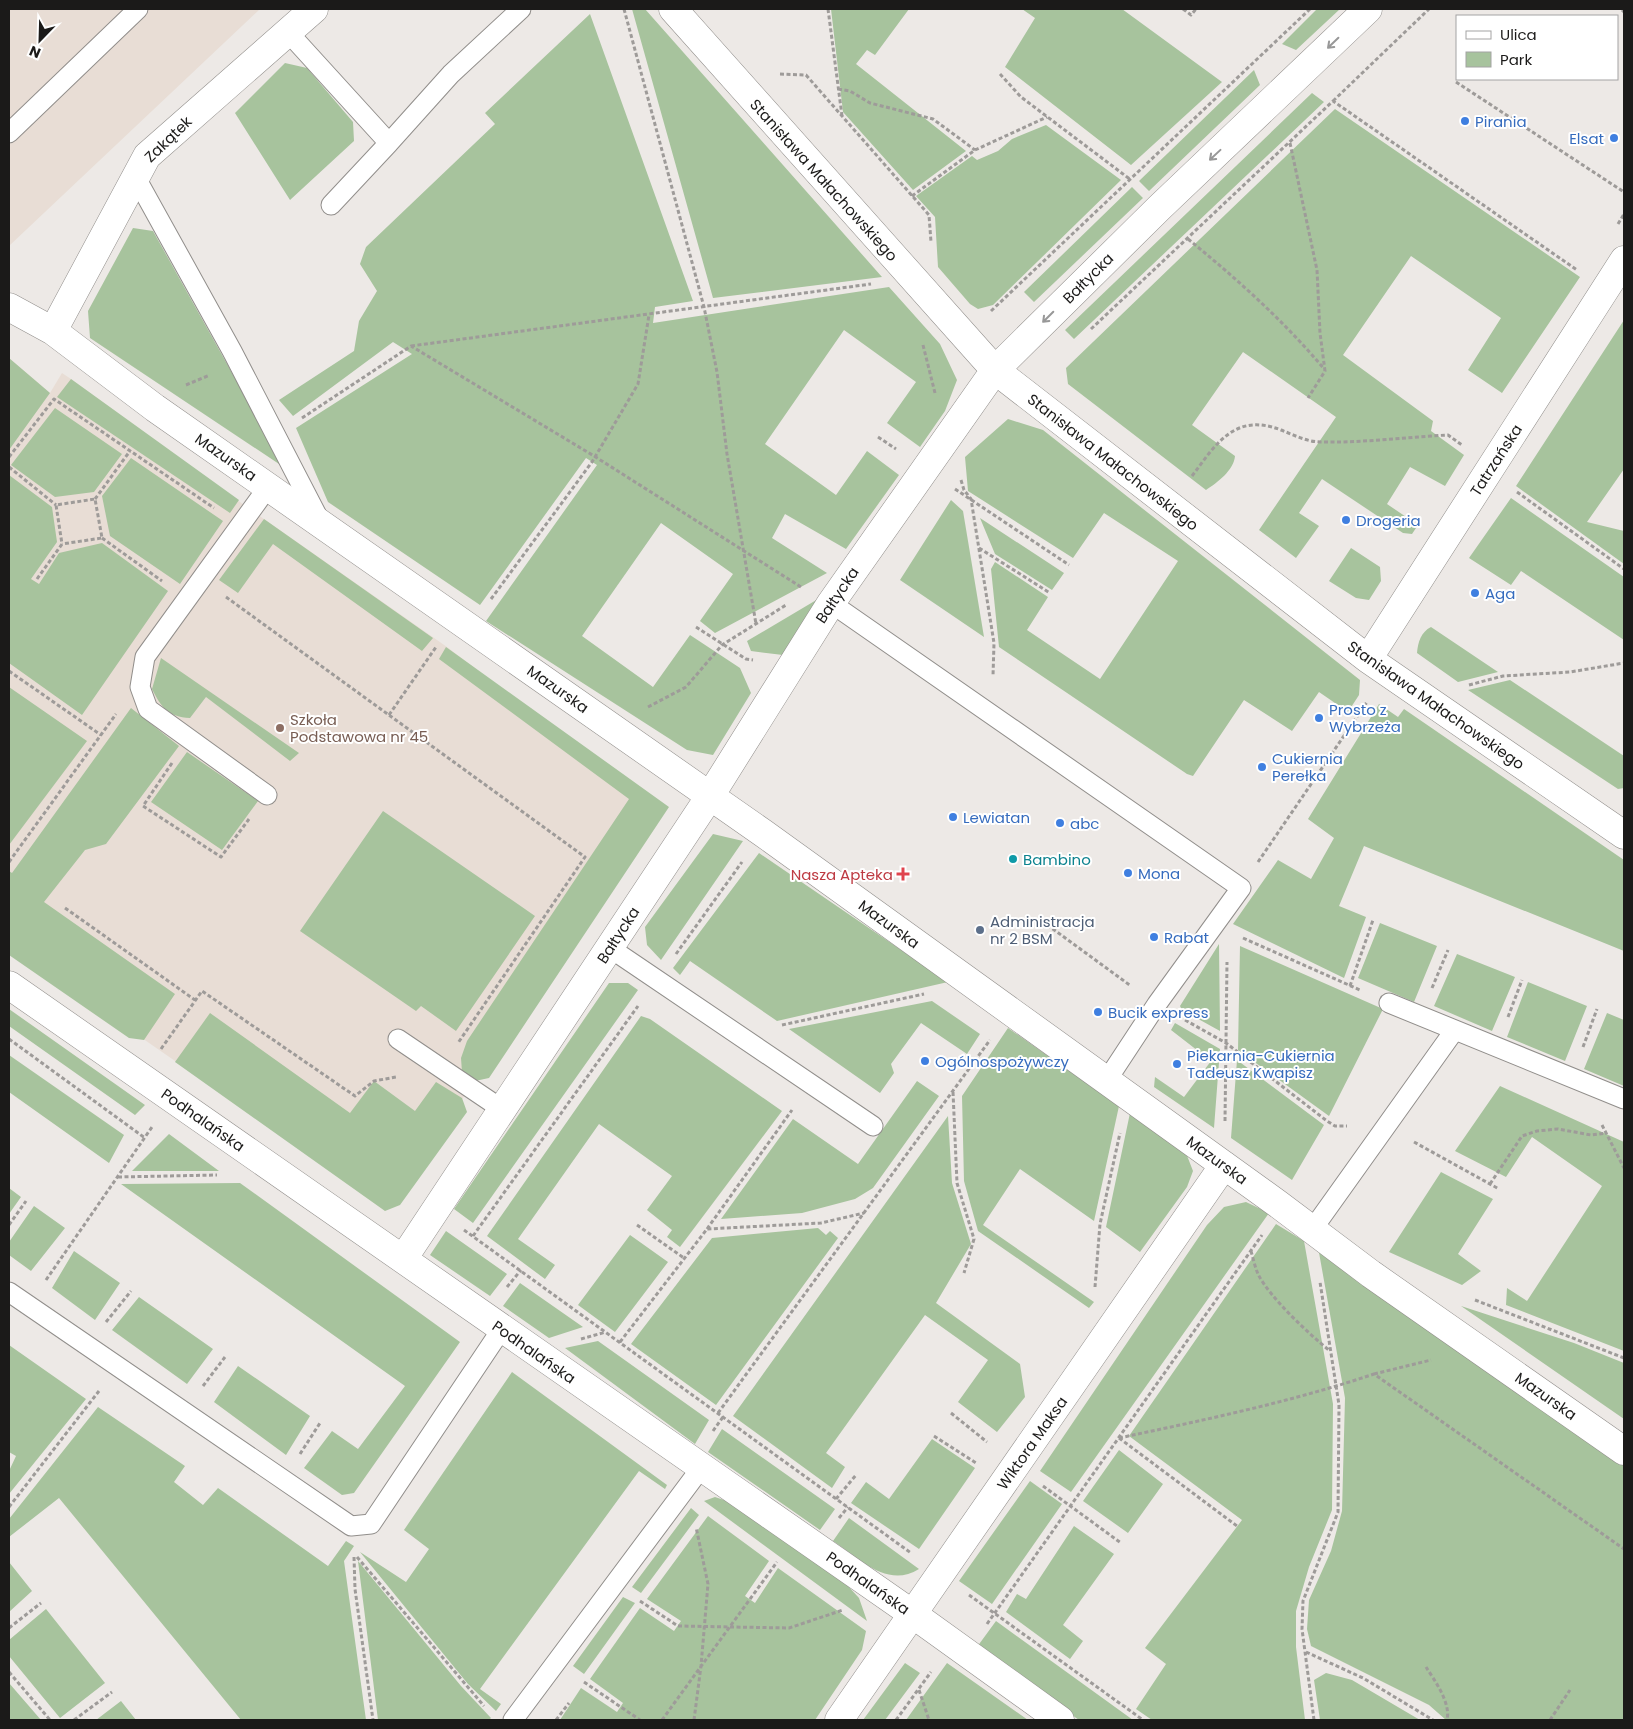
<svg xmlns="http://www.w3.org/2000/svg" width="1633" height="1729" font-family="Poppins,sans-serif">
<rect width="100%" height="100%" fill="#ede9e6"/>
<!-- built -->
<path fill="#e8ddd5" d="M9,9H260L9,246Z
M9,358L50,393L62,373L71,379L251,510L447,647L658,808L475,1081L386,1207L9,946Z"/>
<!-- green -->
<path fill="#a7c39d" d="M632,9H645L882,277L713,298Z
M831,9H909L875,55L867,50L856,64L966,151L913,190L843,112Z
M1022,9H1122L1222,82L1131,165L1005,67L1035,18Z
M1317,9H1340L1296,50L1282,44Z
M590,14L693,301L655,307L653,323L889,287L940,344L957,380L945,411L920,447L887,423L916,382L844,330L765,444L836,495L867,451L899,475L846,549L785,514L772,538L827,573L715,633L700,621L733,574L661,523L582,636L653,687L690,635L740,668L751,693L713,755L687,750L486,621L597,465L586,458L480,605L328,502L296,428L412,354L393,342L293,416L279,400L354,351L359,321L377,291L360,264L366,247L495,124L485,113Z
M285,63L307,68L353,122L354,141L290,200L235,113Z
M1254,70L1260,85L1149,191L1139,181Z
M1312,93L1324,102L1074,339L1065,330Z
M1335,109L1580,277L1502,393L1468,370L1501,318L1411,256L1343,355L1433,421L1431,431L1464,455L1445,486L1410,467L1387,504L1418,525L1412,534L1403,533L1322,479L1299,513L1319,526L1296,558L1259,530L1336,417L1243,352L1192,425L1235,456C1234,470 1217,483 1206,490L1068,384L1066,368Z
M1046,125L1121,180L993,305L978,309L970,304L938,267L935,217L916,196L972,156L977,160L998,151L1012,139Z
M1132,187L1143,198L1034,302L1024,292Z
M133,228L153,231L285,468L90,338L88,311Z
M1624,320V469L1587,522L1624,531V564L1516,486Z
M9,358L50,393L9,450Z
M71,379L239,500L230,513L57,397Z
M55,408L122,454L94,492L55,497L11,465Z
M1008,419L1043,430L1360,680L1359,695L1348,712L1319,692L1292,731L1244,700L1193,776L1187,774L999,647L991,569L995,562L1048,597L1027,630L1100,679L1178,561L1104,513L1073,558L968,491L965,457Z
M131,458L223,521L180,584L110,536L102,496Z
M9,475L52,507L57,542L31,579L39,584L59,553L102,543L168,591L82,715L9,663Z
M1511,498L1624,577V640L1521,571L1511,585L1469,558Z
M951,500L963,511L984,637L900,580Z
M980,518L1064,573L1052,590L995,554Z
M264,519L433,638L422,651L273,544L238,593L219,580Z
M1351,548L1380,567L1381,581L1369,600L1356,598L1329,581Z
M818,599L783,655L751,651L747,641Z
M1431,627L1498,672L1458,682L1417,653C1418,642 1421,632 1431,627Z
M446,647L669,807L489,1078L475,1081L462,1072L461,1058L467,1041L629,799L439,659Z
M161,658L299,753L290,761L206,697L190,718C168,717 161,707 152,689Z
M1510,680L1624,756V788L1618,789L1468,690Z
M9,687L87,741L9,845Z
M1379,704L1398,717L1404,709L1624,860V951L1364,846L1339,906L1366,917L1344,978L1233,924L1278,860L1311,879L1334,838L1308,819Z
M131,708L179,746L106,844L85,850L44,902L175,994L144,1040L129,1038L9,955V871L12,873Z
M187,752L258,801L222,850L151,802Z
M383,811L535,916L456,1031L421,1006L416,1011L300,931Z
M713,834L743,841L661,960L647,945L645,927Z
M759,853L948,982L777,1021L690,961L680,975L673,968Z
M1380,923L1437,946L1414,1002L1358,978Z
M1219,944L1220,1031L1182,1010L1180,1006Z
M1240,946L1383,1009L1329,1116L1238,1050Z
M1457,954L1515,977L1492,1031L1434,1006Z
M1528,982L1587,1006L1565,1061L1507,1037Z
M609,983H628L638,990L473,1223L454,1209Z
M932,1001L980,1034L967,1054L921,1023L891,1064L894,1073L880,1093L789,1029Z
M9,1009L145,1105L135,1115L9,1026Z
M210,1013L350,1113L374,1081L415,1111L436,1082L462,1098L467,1112L400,1205L385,1211L175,1062Z
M1607,1013L1624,1020V1086L1584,1069Z
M641,1016L650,1019L782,1111L680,1247L667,1237L672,1230L647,1210L672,1176L599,1124L518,1239L555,1265L545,1279L487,1236Z
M1175,1023L1220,1049L1214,1128L1154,1087L1155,1077L1184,1097L1211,1061L1171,1030Z
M1008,1028L1119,1106L1094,1221L1020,1169L983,1225L1094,1302L1089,1308L978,1231L964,1181L962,1096Z
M9,1055L124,1135L109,1163L9,1092Z
M1237,1060L1324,1125L1292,1180L1231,1138Z
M917,1081L939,1096L873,1188L855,1199L802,1213L721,1219L793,1119L858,1164Z
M1500,1086L1624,1142V1351L1506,1305L1507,1288L1527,1301L1602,1186L1532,1137L1506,1177L1455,1151Z
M1130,1113L1186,1153L1193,1171L1187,1187L1140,1252L1106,1227Z
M948,1116L952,1183L971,1244L936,1303L1020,1364L1025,1397L997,1432L958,1402L988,1360L925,1315L826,1453L845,1467L832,1488L733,1416Z
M169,1134L219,1171H132Z
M1441,1172L1493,1199L1458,1254L1481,1271L1462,1285L1389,1252Z
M240,1183L460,1342L354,1493L342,1495L304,1468L332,1431L358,1449L405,1386L121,1184Z
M9,1188L21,1197L9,1214Z
M1246,1202L1269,1213L1071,1492L1040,1471L1207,1225L1224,1207Z
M34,1206L65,1228L31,1271L9,1255V1242Z
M1276,1224L1304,1241L1333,1404L1332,1510L1309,1567L1296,1611V1647L1305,1720H1152L1136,1709L1166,1664L1145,1648L1242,1520L1129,1436Z
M818,1228L826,1235L830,1231L838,1238L716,1405L631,1344L712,1238Z
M446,1231L507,1274L490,1296L430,1255Z
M630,1235L668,1262L615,1332L578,1305Z
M1318,1247L1624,1466V1720H1446L1429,1705L1311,1646L1307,1629L1309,1600L1331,1551L1342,1511L1345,1398Z
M74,1251L120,1283L95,1320L52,1288Z
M520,1283L583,1327L549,1338L503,1306Z
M139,1297L213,1349L187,1384L112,1330Z
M1461,1306L1574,1343L1624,1363V1419Z
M598,1341L709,1420L695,1444L565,1348Z
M9,1345L86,1399L9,1494V1471L16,1456L9,1452Z
M238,1366L310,1416L286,1455L214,1402Z
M512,1372L667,1485L665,1489L639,1471L480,1689L501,1704L496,1711L468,1684L360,1552L406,1582L429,1549L404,1530Z
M98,1407L185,1466L174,1482L203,1505L218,1488L328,1566L346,1541L354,1546L344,1561L366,1720H241L59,1498L9,1537V1519Z
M722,1429L835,1509L820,1530L708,1452Z
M932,1439L975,1468L919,1549L851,1503L866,1482L889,1499Z
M1119,1450L1163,1484L1128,1533L1083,1501Z
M1030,1481L1062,1504L992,1604L959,1581Z
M715,1497L730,1502L848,1586L859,1598L867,1621L704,1501Z
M691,1508L699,1515L641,1593L632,1587Z
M708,1516L769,1561L745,1596L755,1603L778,1568L866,1631L862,1650L815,1720H560L581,1688L617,1712L623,1703L590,1679L640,1608L674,1631L681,1621L647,1599Z
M849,1518L919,1569C887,1589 859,1558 833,1541Z
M1074,1526L1114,1554L1063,1625L1083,1641L1070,1659L1006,1612L1017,1594L1026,1599Z
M358,1561L461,1686L491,1718L489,1720H378Z
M9,1562L32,1591L9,1612Z
M623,1597L635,1603L584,1674L573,1666Z
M46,1609L105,1683L60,1718L9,1656V1640Z
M996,1621L1133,1720H1079L977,1647Z
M905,1663L920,1673L885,1720H863Z
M947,1663L1028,1720H906Z
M1326,1673L1352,1680L1420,1720H1320L1314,1680Z
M9,1683L41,1720H9Z
M121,1701L136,1720H96Z"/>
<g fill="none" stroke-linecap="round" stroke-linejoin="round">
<defs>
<path id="service" d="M287,31L389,143L451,74L521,9
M9,133L138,9
M135,176L232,351L320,521
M331,205L389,143
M831,603L1241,888L1157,1004L1107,1080
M267,795L148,709L140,687L145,657L268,487
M610,948L873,1126
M1389,1003L1624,1099
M398,1039L503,1110
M1312,1230L1454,1031
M9,1292L351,1526L371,1524L501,1330
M513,1720L701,1468"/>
<path id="minor" d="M673,9L995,370L1368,659L1624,835
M9,307L53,331L155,408L763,833L1278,1204L1371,1274L1624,1451
M53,331L147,156L314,9
M1368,659L1624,260
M9,985L914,1615L1060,1720
M403,1259L710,796L831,603L995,370L1159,208L1368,9
M839,1720L1224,1165"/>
</defs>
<!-- service casing -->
<use href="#service" stroke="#918e8b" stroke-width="21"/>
<!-- minor casing -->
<use href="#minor" stroke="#918e8b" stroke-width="29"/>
<!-- path -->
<path stroke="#9e9b99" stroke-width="3" stroke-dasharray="4 2.5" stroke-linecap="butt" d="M624,9L704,307L717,372L727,454L756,624
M828,9L842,116
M1183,9L1191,15L1196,9
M1622,10L1624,12
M780,74L806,75L929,215L931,242
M1000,74L1021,97L1131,180
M1456,82L1624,192
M838,89L850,91L870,103L933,119L975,150
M1333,101L1429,9
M1290,143L1317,270L1320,333L1325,371L1308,398
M912,196L975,150L1047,117
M1618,224L1624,214
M1188,239C1237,279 1284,321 1325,370
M991,311L1310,9
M1091,329L1333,101L1577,270
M923,345L935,393
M411,346L871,284
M186,385L210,375
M302,418L411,346L594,456L801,587
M878,437L896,449
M9,457L54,399L214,508
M9,467L56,505
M1192,476C1216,444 1235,412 1281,430C1294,435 1307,442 1321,442C1363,443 1406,437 1448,435L1462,445
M961,480L964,490L971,499L994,643L993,676
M955,489L1069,565
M1517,492L1624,569
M95,499L130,451
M102,538L162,581
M979,548L1050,593
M37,579L62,544L56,505L95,499L102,538L62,544
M226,597L585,857L458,1043
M491,599L592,462L638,384L649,315
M696,627L746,659L753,660
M9,671L101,735
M1469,685L1503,676L1570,672L1624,663
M648,707L686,687L722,645L786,605
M389,715L436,647
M172,763L143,806L221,857L249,819
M9,862L116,714
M1258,862L1367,702
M65,908L195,1000
M1042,921L1131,986
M1243,938L1360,990
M676,954L742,862
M1350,986L1373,920
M1432,988L1448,950
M1508,1017L1522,980
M1185,1020L1226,1043L1327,1121L1335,1126H1347
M782,1025L924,994
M9,1039L145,1138
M1583,1047L1597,1009
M161,1049L202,991L355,1096L374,1081L396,1077
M953,1092L957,1183L974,1239L964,1273
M1225,1121L1227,962
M1602,1125L1624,1168
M1414,1142L1499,1189
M118,1177L217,1175
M1490,1184L1522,1136L1537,1131L1558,1129L1591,1135L1607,1133
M9,1225L26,1201
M637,1225L684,1258
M707,1229L792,1110
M464,1230L911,1553
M473,1236L638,1006
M1251,1251C1253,1258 1255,1267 1258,1274C1270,1298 1309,1334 1330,1351
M46,1280L152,1127
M507,1287L521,1270
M1095,1287L1100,1224L1120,1133
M1475,1300L1624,1358
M106,1322L131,1291
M581,1339L606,1332
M620,1342L707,1229L821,1223L864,1213
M1374,1374L1431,1360
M203,1386L225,1357
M718,1413L990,1040
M951,1413L987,1442
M713,1431L723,1417
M934,1436L976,1463
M1119,1438C1204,1420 1291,1402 1374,1374L1624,1549
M1119,1438L1237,1526
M300,1454L320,1423
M1043,1486L1121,1543
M836,1499L856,1475
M9,1507L99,1391
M839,1518L848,1507
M354,1557L355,1589L373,1720
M357,1557L484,1706
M969,1595L1143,1720
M640,1601L678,1626L789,1628L843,1610
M987,1624L1262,1235
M9,1628L41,1603
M1306,1652L1363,1678L1433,1720
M1426,1667C1435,1681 1451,1703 1447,1720
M9,1672L50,1720
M584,1682L640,1720
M919,1690L929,1720
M74,1720L112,1692
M556,1720L569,1703
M662,1720L777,1562
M694,1720L701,1666L708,1584L696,1527
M896,1720L931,1672
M1314,1720L1302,1629L1303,1601L1338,1512L1339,1405L1320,1282
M1550,1720L1570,1690"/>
<!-- service -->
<use href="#service" stroke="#fff" stroke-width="19"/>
<!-- minor -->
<use href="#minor" stroke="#fff" stroke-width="28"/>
</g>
<!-- one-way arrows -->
<defs><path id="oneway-shaft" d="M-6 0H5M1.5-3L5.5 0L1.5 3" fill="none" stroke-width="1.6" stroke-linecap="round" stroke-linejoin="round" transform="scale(1.25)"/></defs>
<g stroke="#989898">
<use href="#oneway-shaft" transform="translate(1333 43) rotate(136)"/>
<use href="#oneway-shaft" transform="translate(1215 155) rotate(137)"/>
<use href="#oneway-shaft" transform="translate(1048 317) rotate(135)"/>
</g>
<!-- markers -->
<g fill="#3f7fe0" stroke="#fff" stroke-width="2">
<circle cx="1465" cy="121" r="5"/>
<circle cx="1614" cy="138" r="5"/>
<circle cx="1346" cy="520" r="5"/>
<circle cx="1475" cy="593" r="5"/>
<circle cx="1319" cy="718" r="5"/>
<circle cx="1262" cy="767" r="5"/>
<circle cx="953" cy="817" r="5"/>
<circle cx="1060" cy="823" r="5"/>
<circle cx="1128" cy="873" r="5"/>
<circle cx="1154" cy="937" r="5"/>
<circle cx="1098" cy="1012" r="5"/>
<circle cx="925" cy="1061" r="5"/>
<circle cx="1177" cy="1064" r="5"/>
</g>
<circle fill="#8d6e63" stroke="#fff" stroke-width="2" cx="280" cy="728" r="5"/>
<circle fill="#0f9aa8" stroke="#fff" stroke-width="2" cx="1013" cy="859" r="5"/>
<path fill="#e0444e" stroke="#fff" stroke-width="2" d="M900.5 866.5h5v5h5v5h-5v5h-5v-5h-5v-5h5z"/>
<circle fill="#5c6f8a" stroke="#fff" stroke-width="2" cx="980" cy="930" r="5"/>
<g text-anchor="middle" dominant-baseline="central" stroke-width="4" stroke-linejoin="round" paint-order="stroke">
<!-- shop labels -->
<g font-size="15" fill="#366cbe" stroke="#fff" text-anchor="start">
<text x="1475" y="121">Pirania</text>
<text x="1604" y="138" text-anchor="end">Elsat</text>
<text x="1356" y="520">Drogeria</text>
<text x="1485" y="593">Aga</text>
<text x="1329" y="709">Prosto z<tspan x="1329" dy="17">Wybrzeża</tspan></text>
<text x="1272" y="758">Cukiernia<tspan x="1272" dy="17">Perełka</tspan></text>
<text x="963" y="817">Lewiatan</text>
<text x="1070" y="823">abc</text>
<text x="1138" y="873">Mona</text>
<text x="1164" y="937">Rabat</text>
<text x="1108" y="1012">Bucik express</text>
<text x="1187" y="1055">Piekarnia-Cukiernia<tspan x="1187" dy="17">Tadeusz Kwapisz</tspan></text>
<text x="935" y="1061">Ogólnospożywczy</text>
</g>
<!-- street labels -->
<g font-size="15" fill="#1b1a19" stroke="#fff">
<text transform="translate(168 139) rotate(-44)">Zakątek</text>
<text transform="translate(824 180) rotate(48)">Stanisława Małachowskiego</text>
<text transform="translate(1088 278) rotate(-45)">Bałtycka</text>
<text transform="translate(226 457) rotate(35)">Mazurska</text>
<text transform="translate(1496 460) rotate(-57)">Tatrzańska</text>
<text transform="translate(1113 462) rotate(38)">Stanisława Małachowskiego</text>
<text transform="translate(837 595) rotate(-56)">Bałtycka</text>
<text transform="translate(558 689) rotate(35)">Mazurska</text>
<text transform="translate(1436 705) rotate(35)">Stanisława Małachowskiego</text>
<text transform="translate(889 924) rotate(36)">Mazurska</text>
<text transform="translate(618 935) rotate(-57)">Bałtycka</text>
<text transform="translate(203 1120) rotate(35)">Podhalańska</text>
<text transform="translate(1217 1160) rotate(36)">Mazurska</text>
<text transform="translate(534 1352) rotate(35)">Podhalańska</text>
<text transform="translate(1546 1396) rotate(35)">Mazurska</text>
<text transform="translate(1032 1443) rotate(-55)">Wiktora Maksa</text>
<text transform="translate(868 1583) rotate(35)">Podhalańska</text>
</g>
<!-- education labels -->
<g font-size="15" fill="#785e54" stroke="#fff" text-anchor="start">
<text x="290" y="719">Szkoła<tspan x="290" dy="17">Podstawowa nr 45</tspan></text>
</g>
<!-- culture labels -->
<g font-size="15" fill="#0d838f" stroke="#fff" text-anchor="start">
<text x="1023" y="859">Bambino</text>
</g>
<!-- health labels -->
<g font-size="15" fill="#be3a42" stroke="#fff" text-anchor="end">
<text x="893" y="874">Nasza Apteka</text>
</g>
<!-- service labels -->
<g font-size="15" fill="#4e5e75" stroke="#fff" text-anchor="start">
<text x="990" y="921">Administracja<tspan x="990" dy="17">nr 2 BSM</tspan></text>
</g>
</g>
<!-- border -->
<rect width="1633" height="1729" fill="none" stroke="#1b1a19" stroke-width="20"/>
<!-- legend -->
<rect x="1456" y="15" width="162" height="65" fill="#ffffff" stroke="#a4a3a3"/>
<rect x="1466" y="31" width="25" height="8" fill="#ffffff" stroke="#a4a3a3"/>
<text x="1500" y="40" font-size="15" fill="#1b1a19">Ulica</text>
<rect x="1466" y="52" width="25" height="15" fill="#a7c39d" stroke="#a4a3a3"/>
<text x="1500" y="65" font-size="15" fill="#1b1a19">Park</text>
<!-- north arrow -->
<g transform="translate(40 40) rotate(203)" stroke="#ffffff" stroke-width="4" paint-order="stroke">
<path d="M0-4L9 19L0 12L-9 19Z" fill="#1b1a19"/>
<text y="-8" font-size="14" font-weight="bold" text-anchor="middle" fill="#1b1a19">N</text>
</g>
</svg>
